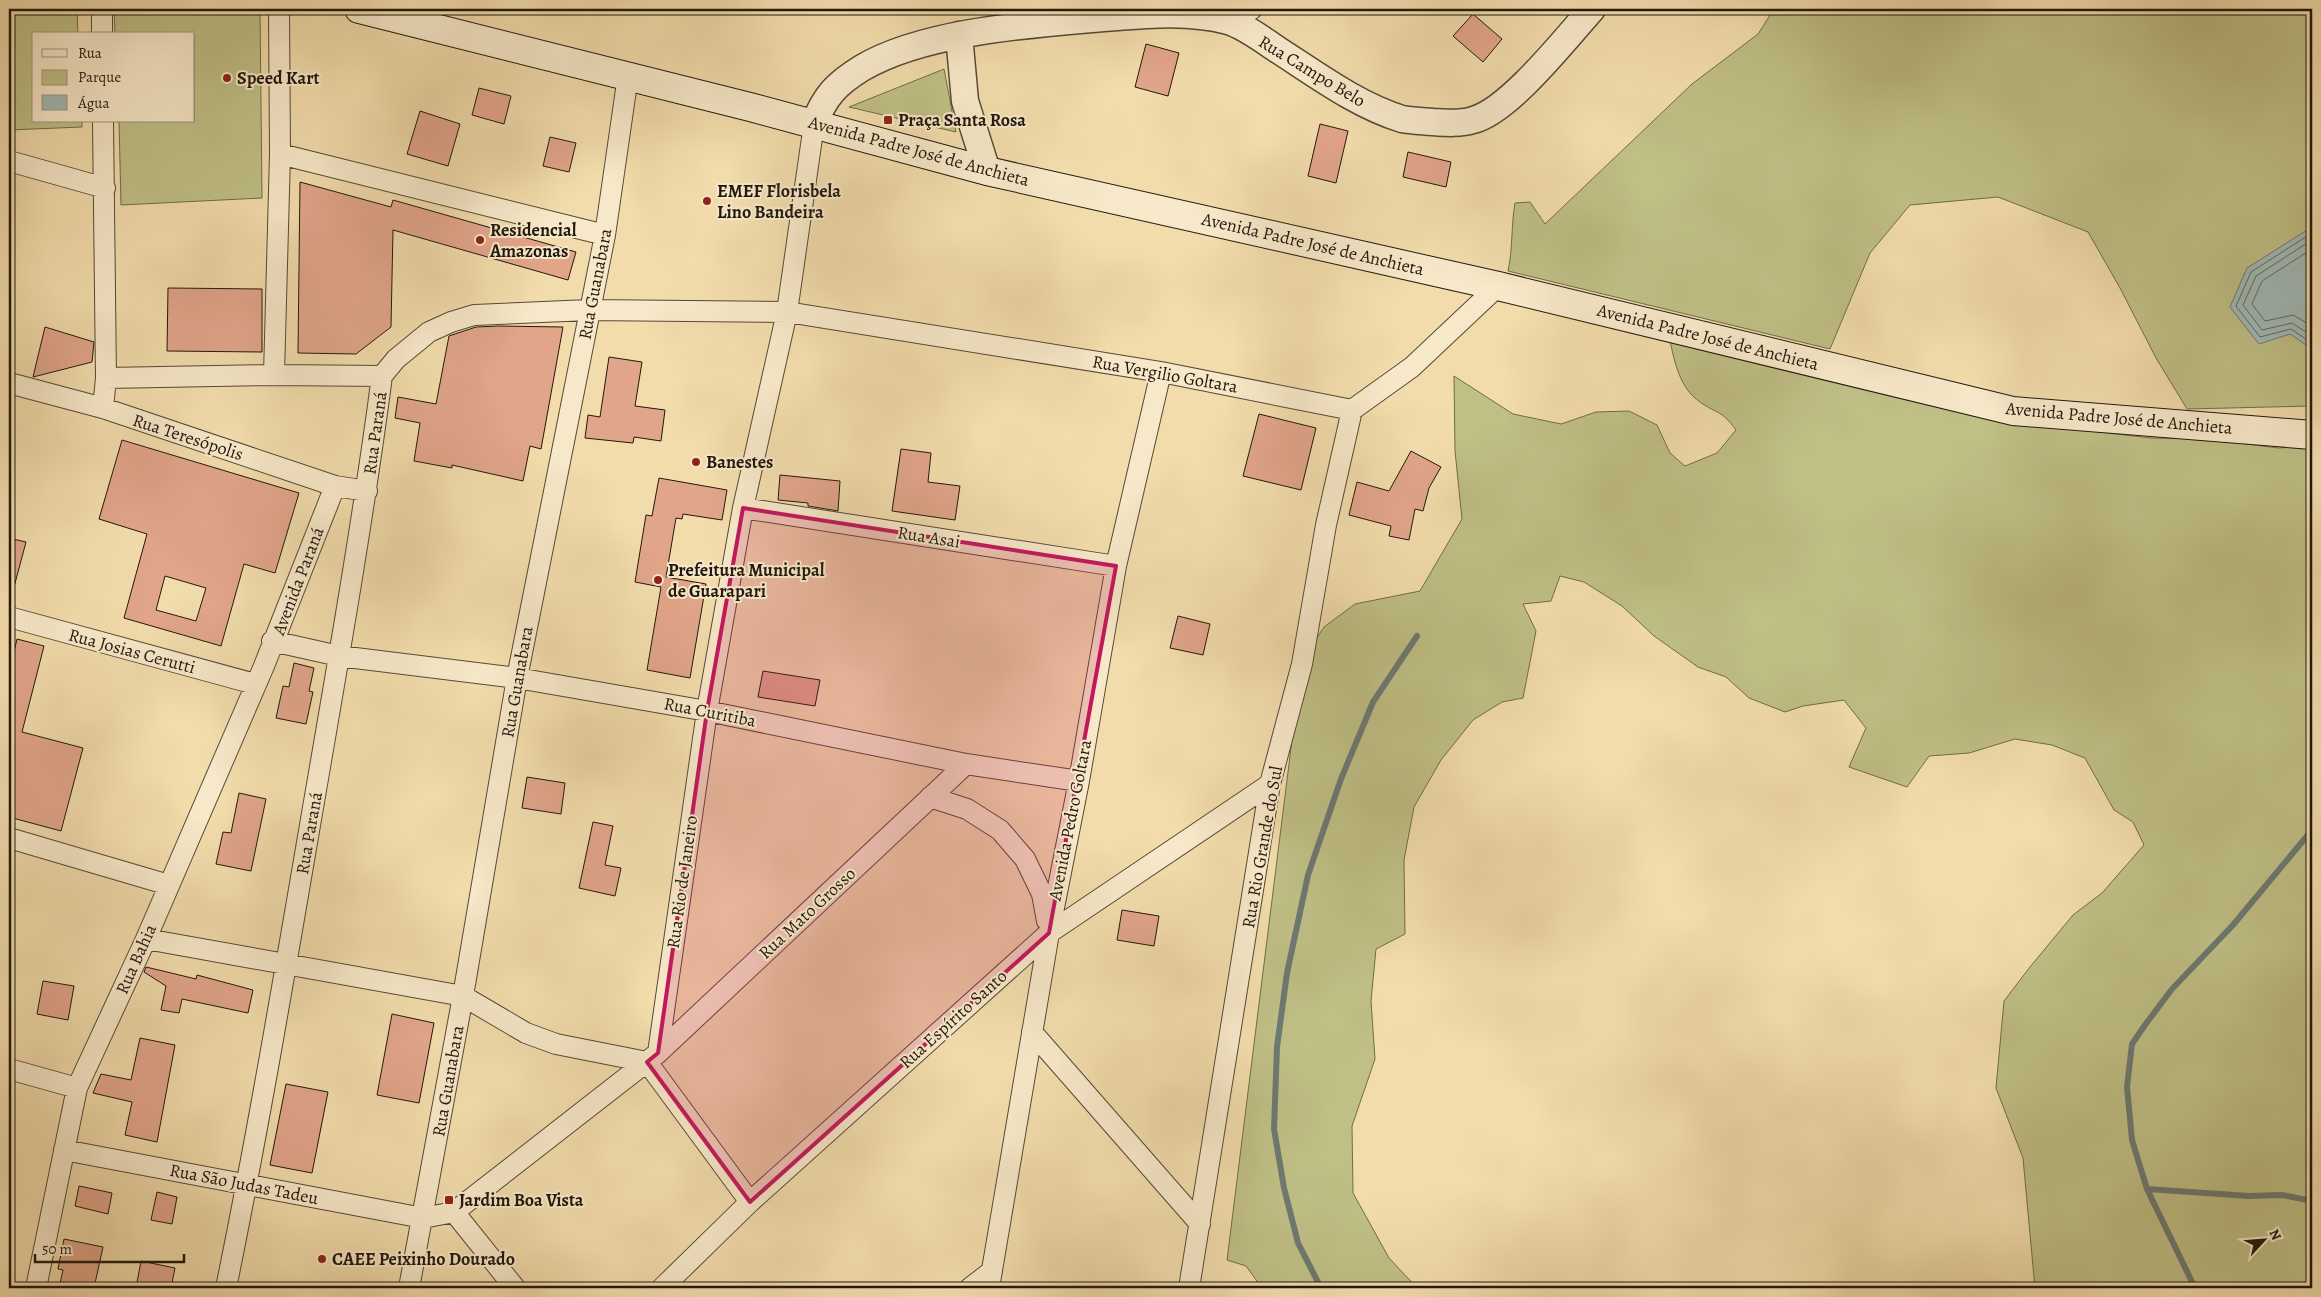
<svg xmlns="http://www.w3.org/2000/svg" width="2321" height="1297" font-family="Alegreya,serif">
<rect width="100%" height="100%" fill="#f2dcac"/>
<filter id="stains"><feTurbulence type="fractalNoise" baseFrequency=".004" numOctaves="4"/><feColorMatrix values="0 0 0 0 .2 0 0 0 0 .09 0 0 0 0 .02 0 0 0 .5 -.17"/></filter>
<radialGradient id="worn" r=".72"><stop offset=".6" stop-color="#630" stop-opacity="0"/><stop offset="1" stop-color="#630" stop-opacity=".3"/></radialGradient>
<!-- green -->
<path fill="#bfbf86" stroke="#706c4a" d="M9,9H77L78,34H34V121H82V127L9,130Z
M114,9H260L262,198L121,205L119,121H194V34H115Z
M1774,9H2312V406L2187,409L2156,358L2120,288L2088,232L1998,197L1910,205L1870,253L1830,349L1508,271C1513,249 1511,225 1515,203L1530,202L1545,224L1692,84L1758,34Z
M944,69L956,132L849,107Z
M1670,341L2091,431L2151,438L2210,439L2278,448L2312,446V1288H2035L2023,1158L1996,1088L2004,1001L2030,967L2073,915L2102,893L2144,845L2133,822L2114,810L2085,758L2052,745L2015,739L1969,753L1929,756L1907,787L1849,767L1866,728L1844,700L1803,706L1785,712L1749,698L1726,677L1698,667L1654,636L1622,606L1584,582L1560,576L1551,601L1523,604L1536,631L1523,698L1502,702L1473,720L1441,760L1414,807L1404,860L1405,934L1376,949L1371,1001L1375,1059L1352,1126L1353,1193L1389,1258L1417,1288H1262L1246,1266L1227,1260L1302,660L1324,627L1355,604L1420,591L1462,519L1455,451L1454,376L1513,414L1561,424L1596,412L1629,411L1657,425L1670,453L1685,466L1717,453L1736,430C1722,410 1717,414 1700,402C1680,388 1675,364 1670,341Z"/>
<!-- water -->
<path fill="#a0b9b6" stroke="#6d7972" d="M2312,227V349L2290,334L2259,344L2230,307L2247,268Z"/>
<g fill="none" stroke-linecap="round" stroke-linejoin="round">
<!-- shore -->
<path stroke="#606862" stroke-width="1" d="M2312,233L2251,272L2236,306L2260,337L2291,329L2312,343
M2312,240L2256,276L2243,305L2262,330L2292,323L2312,336
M2312,249L2262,281L2252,304L2265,321L2293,315L2312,326"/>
<!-- stream -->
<path stroke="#6d7972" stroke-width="6" d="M2147,1189L2249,1196L2282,1195L2312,1201
M1321,1288L1298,1243L1284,1188L1274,1129L1277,1047L1287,973L1308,875L1341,779L1373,702L1417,636
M2195,1288L2147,1189L2132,1140L2127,1087L2132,1044L2145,1025L2172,989L2233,925L2312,830"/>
</g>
<!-- building -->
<path fill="#e1a58a" stroke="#21180d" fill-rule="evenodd" d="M1473,14L1502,39L1483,62L1453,36Z
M1146,44L1179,53L1168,96L1135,87Z
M479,88L511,96L504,124L472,115Z
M420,111L460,124L448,166L407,154Z
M1320,124L1348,131L1336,183L1308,176Z
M550,137L576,143L569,172L543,166Z
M1408,152L1451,162L1446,187L1403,177Z
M300,182L391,207L393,200L576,252L568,280L393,230L391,327L356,354L298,353Z
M168,288L262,289V352L167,351Z
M499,326L563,327L541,449L530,446L523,481L452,465V468L414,461L420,423L395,418L398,397L436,404L449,336L476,327Z
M45,327L94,342L92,362L33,377Z
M609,357L642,362L635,406L665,410L661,441L634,437L633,443L585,438L588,415L600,417Z
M1259,414L1316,428L1301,490L1243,476Z
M122,440L299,493L275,573L244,564L221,646L124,618L147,534L99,519ZM165,576L206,588L196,621L156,610Z
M901,449L931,453L928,482L960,486L955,520L892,511Z
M1411,451L1441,467L1429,488L1423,511L1415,509L1409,540L1389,536L1391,526L1349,515L1357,482L1389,491Z
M780,475L840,481L838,511L808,506V503L778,500Z
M659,478L727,490L722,520L683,514L682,519L676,518L666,577L706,584L690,678L647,670L661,587L635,582L646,515L652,516Z
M9,538L26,542L14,587L9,586Z
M1178,616L1210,624L1203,655L1170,648Z
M17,639L44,646L22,732L83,748L61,831L9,817V655L14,652Z
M294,663L314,668L309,691L313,692L306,724L276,718L283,686L289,687Z
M763,671L820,680L815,706L758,697Z
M527,777L565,783L561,814L522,808Z
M239,793L266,799L251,871L216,864L223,832L231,833Z
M593,822L613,826L605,865L621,868L615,896L579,888Z
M1122,910L1159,916L1154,946L1117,940Z
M146,967L196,979L197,975L253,990L248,1013L182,999L179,1013L161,1010L166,986L144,972Z
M43,981L74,986L68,1020L37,1014Z
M392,1014L434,1023L419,1103L377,1095Z
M140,1038L175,1045L157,1142L125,1135L132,1102L93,1093L101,1074L131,1080Z
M286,1084L328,1092L312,1173L270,1165Z
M79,1186L112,1193L108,1214L75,1206Z
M157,1192L177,1197L172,1224L151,1220Z
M64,1239L103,1247L94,1288H59L63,1270L58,1269Z
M141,1261L175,1268L171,1288H136Z"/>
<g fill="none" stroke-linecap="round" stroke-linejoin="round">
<defs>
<path id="minor" d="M102,9V34
M1231,22L1252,9
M280,154L605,235
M9,161L105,188
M274,375L280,154L279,9
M382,376L396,359L429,332L451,322L474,315L589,310L787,312L1161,372L1352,410L1412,367L1498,286
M106,378L274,375L382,376
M9,383L103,408L335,486L367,491
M103,408L106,378L103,121
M743,508L1116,566
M9,617L255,684
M272,641L339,656L517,678L707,711L966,764L1079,781
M930,797L967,809L1000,830L1025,859L1042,894L1047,921
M9,838L169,885
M146,939L463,996L526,1033L556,1044L647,1062L750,1202
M1032,1032L1200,1224
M658,1053L707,711L743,508L787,312L814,124
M9,1069L77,1088
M64,1150L423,1218L454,1212L658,1053L966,764
M454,1212L515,1288
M36,1288L77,1088L146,939L264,666L335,486
M226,1288C257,1136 283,983 309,831C335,679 362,528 382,376
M409,1288L463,996L517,678L605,235L628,76
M662,1288L750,1202L1049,933L1270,784
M970,1288L992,1271
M989,1288L1049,933L1079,781L1116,566L1161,372
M1189,1288L1270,784L1302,664L1326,525L1352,410"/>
<path id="tertiary" d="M959,35L965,101L987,171
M814,124C825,96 836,84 862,68C921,33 1022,25 1091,19C1136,16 1183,9 1228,21C1245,26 1263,40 1278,50C1317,75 1357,105 1402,119C1412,121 1423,121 1433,122C1446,123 1461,124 1473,120C1509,111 1566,38 1592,9"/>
<path id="secondary" d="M359,9L750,107L987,171L1498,286L2013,411L2312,435"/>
</defs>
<!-- minor casing -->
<use href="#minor" stroke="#554935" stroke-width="22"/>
<!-- tertiary casing -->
<use href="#tertiary" stroke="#554935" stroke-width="29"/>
<!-- secondary casing -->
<use href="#secondary" stroke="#21180d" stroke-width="30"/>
<!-- minor -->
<use href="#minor" stroke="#f7e8c9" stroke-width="20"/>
<!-- tertiary -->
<use href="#tertiary" stroke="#f7e8c9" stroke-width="26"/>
<!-- secondary -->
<use href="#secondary" stroke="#f7e8c9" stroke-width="28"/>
</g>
<!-- marked area -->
<path fill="#c2185b" fill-opacity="0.2" stroke="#c2185b" stroke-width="4" stroke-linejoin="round" d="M743,508L1116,566L1049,933L750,1202L647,1062L658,1053L707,711Z"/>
<!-- markers -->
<g fill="#8f2418" stroke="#f7e8c9" stroke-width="2">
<circle cx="227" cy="78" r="5"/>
<rect x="883" y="115" width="10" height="10" rx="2.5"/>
<circle cx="707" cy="201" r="5"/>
<circle cx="480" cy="240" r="5"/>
<circle cx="696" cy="462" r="5"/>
<circle cx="658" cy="580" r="5"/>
<rect x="444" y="1195" width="10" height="10" rx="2.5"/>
<circle cx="322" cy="1259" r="5"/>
</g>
<g text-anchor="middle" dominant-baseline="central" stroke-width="4" stroke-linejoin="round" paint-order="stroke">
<!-- street labels -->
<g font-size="18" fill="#21180d" stroke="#f7e8c9">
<text transform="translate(1312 71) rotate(31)">Rua Campo Belo</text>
<text transform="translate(919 151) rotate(15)">Avenida Padre José de Anchieta</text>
<text transform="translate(1313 244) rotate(13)">Avenida Padre José de Anchieta</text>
<text transform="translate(595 284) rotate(-79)">Rua Guanabara</text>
<text transform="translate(1708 337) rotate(14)">Avenida Padre José de Anchieta</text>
<text transform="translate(1165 374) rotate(10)">Rua Vergilio Goltara</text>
<text transform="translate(2119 418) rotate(5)">Avenida Padre José de Anchieta</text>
<text transform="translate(375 433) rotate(-82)">Rua Paraná</text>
<text transform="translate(188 437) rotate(18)">Rua Teresópolis</text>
<text transform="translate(929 537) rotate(9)">Rua Asai</text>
<text transform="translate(298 581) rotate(-69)">Avenida Paraná</text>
<text transform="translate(132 651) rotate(15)">Rua Josias Cerutti</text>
<text transform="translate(517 682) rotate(-80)">Rua Guanabara</text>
<text transform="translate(710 712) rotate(11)">Rua Curitiba</text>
<text transform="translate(1070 820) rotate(-79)">Avenida Pedro Goltara</text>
<text transform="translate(309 833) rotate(-80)">Rua Paraná</text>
<text transform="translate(1262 847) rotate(-80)">Rua Rio Grande do Sul</text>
<text transform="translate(682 882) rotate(-82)">Rua Rio de Janeiro</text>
<text transform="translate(807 913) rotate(-43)">Rua Mato Grosso</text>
<text transform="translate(136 959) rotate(-66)">Rua Bahia</text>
<text transform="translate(953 1019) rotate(-42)">Rua Espírito Santo</text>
<text transform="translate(448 1081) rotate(-80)">Rua Guanabara</text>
<text transform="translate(244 1184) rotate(11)">Rua São Judas Tadeu</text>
</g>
<!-- poi labels -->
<g font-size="18" font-weight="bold" fill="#21180d" stroke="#f7e8c9" text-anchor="start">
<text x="237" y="78">Speed Kart</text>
<text x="898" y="120">Praça Santa Rosa</text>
<text x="717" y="191">EMEF Florisbela<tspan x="717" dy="21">Lino Bandeira</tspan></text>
<text x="490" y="230">Residencial<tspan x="490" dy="21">Amazonas</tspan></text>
<text x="706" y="462">Banestes</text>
<text x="668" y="570">Prefeitura Municipal<tspan x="668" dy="21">de Guarapari</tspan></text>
<text x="459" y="1200">Jardim Boa Vista</text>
<text x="332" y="1259">CAEE Peixinho Dourado</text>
</g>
</g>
<!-- margin -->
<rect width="2321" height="1297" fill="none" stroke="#f2dcac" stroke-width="30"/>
<rect x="10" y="10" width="2301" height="1277" fill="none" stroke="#21180d" stroke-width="2.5"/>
<rect x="15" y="15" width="2291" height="1267" fill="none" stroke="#21180d"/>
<!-- legend -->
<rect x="32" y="32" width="162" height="90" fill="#f7e8c9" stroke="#a1957e"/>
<rect x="42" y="49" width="25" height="8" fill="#f7e8c9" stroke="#a1957e"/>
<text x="78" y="58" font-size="15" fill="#21180d">Rua</text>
<rect x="42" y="70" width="25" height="15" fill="#bfbf86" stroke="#a1957e"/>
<text x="78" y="82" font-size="15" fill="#21180d">Parque</text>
<rect x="42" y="95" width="25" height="15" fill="#a0b9b6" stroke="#a1957e"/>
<text x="78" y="108" font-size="15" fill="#21180d">Água</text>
<!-- north arrow -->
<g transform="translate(2264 1240) rotate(64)" stroke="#f7e8c9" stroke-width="4" paint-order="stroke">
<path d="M0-4L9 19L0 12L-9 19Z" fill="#21180d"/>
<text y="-8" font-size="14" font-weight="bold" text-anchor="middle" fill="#21180d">N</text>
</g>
<!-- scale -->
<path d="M35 1254v8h149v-8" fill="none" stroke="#21180d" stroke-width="2.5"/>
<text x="42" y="1254" font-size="15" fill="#21180d" stroke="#f7e8c9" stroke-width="4" paint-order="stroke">50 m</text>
<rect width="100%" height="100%" filter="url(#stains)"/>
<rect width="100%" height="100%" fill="url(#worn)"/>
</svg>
